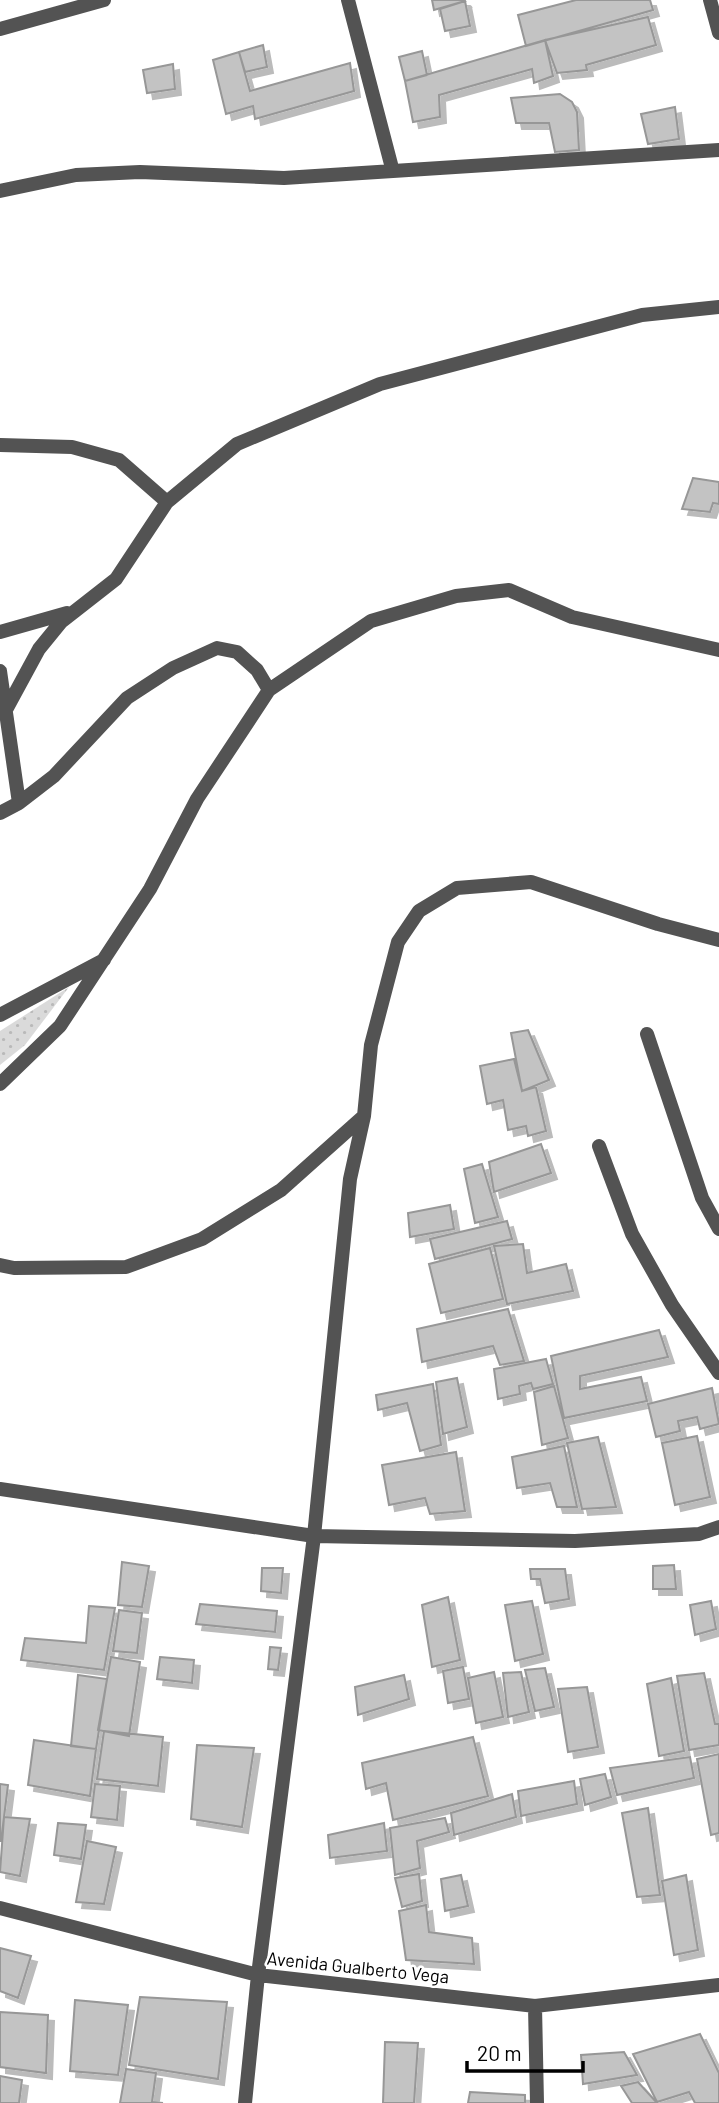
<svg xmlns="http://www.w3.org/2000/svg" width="719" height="2103" font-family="Barlow,sans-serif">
<defs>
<pattern id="green-dots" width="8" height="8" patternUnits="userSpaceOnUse" patternTransform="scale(1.75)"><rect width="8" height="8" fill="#dadada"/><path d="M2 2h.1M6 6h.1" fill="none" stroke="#b9b9b9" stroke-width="1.8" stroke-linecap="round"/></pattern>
<filter id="shadow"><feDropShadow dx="6" dy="6" stdDeviation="0" flood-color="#0004"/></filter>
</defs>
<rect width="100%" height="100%" fill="#fff"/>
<!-- green -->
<path fill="url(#green-dots)" d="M69,987L25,1045L0,1065V1031Z"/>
<!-- building -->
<path fill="#c3c3c3" stroke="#979797" stroke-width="2" filter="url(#shadow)" d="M432,0H464L465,1L434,10Z
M576,0H650L653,10L526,46L518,15Z
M465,1L470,26L445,31L440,9Z
M648,17L656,45L586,65L587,70L557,73L545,40Z
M545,40L553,76L534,83L532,69L439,95L440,117L413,122L405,81Z
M263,45L267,67L245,72L239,52Z
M422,51L427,75L405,81L399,57Z
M239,52L250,91L350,63L354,91L255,119L253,106L226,114L213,60Z
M173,64L175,89L147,93L143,70Z
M560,94L572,102L577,112L579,150L555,152L549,123H516L511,98Z
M675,107L679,139L648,144L641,114Z
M693,478L719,482V504L713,503L710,512L682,509Z
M528,1030L549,1080L522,1091L511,1033Z
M514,1059L522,1091L536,1087L546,1131L528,1136L526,1126L508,1130L503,1100L487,1104L480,1066Z
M541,1144L551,1173L494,1192L489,1162Z
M482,1164L498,1217L475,1223L464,1169Z
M450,1205L454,1229L410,1237L408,1213Z
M507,1221L512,1239L435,1259L430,1239Z
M523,1244L527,1273L566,1264L573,1291L507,1304L494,1246Z
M490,1248L503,1299L441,1313L429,1264Z
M508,1309L524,1361L500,1365L493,1346L422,1362L417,1329Z
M659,1330L668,1357L580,1376V1389L641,1377L647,1401L564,1418L551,1356Z
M546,1359L553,1384L533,1389L531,1383L519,1386L520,1394L498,1399L494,1369Z
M457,1378L467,1427L443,1434L436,1382Z
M433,1384L441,1445L420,1451L407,1403L378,1410L376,1395Z
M554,1386L568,1438L542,1445L534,1392Z
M712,1388L719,1424L700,1429L697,1417L678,1421L680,1431L656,1437L648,1404Z
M697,1436L710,1497L675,1505L662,1443Z
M598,1437L616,1507L582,1509L567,1443Z
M564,1446L577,1507H557L550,1483L517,1488L512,1457Z
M456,1452L465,1511L430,1514L425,1498L389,1505L382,1465Z
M122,1562L149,1566L142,1607L118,1605Z
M674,1565L676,1589H653V1566Z
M262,1568H283L281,1593L261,1591Z
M530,1569H565L569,1599L545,1603L540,1579H531Z
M448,1597L460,1660L432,1667L422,1605Z
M532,1601L543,1654L515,1661L505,1605Z
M711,1601L716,1629L695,1635L690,1605Z
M200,1604L277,1611L275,1632L196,1624Z
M89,1606L115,1608L104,1670L21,1660L25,1638L86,1643Z
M119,1610L142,1613L137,1653L113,1651Z
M270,1647L281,1648L278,1670L268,1669Z
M111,1657L140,1662L129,1736L98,1730Z
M160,1657L194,1660L192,1683L157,1679Z
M463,1667L469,1699L448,1703L443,1671Z
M545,1668L554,1707L535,1711L525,1670Z
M494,1672L503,1717L476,1723L468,1678Z
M521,1672L529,1712L508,1717L503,1673Z
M704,1673L715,1724H719V1745L689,1750L677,1676Z
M78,1675L107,1679L96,1749L71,1746Z
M404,1675L409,1699L358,1715L355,1687Z
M671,1678L684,1751L659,1756L647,1684Z
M587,1687L598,1747L568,1752L558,1689Z
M104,1731L163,1737L158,1786L97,1779Z
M473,1737L488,1796L393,1820L386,1783L366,1789L362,1763Z
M34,1740L96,1749L90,1796L28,1785Z
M197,1745L254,1748L242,1827L191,1819Z
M719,1754V1833L711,1835L697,1759Z
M690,1757L694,1778L617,1795L610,1768Z
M605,1774L611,1797L585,1805L580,1779Z
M574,1781L577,1804L521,1816L518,1791Z
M0,1784L8,1785L1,1841H0Z
M95,1784L120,1786L117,1820L91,1817Z
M512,1794L516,1817L454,1835L451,1813Z
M648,1808L660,1895L637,1897L622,1813Z
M4,1817L30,1819L20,1876L0,1872Z
M445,1818L449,1832L417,1841L420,1868L395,1875L390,1828Z
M58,1823L86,1825L81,1859L54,1855Z
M384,1823L387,1851L330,1858L328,1835Z
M87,1841L116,1847L104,1904L76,1902Z
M419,1874L422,1901L402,1907L395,1878Z
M461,1875L468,1906L445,1911L441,1879Z
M686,1875L698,1950L674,1955L662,1881Z
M426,1905L429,1932L472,1938L474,1964L406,1960L399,1911Z
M0,1948L31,1956L18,1998L0,1991Z
M140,1997L227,2002L218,2079L129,2065Z
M75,2000L128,2005L118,2075L70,2071Z
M0,2012L48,2015L46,2073L0,2067Z
M700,2034L719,2073V2103H695L689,2092L657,2102L633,2054Z
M385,2042L418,2043L414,2103H383Z
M624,2052L637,2075L583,2084L581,2055Z
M126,2069L156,2073L152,2102L163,2103H120Z
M0,2076L22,2080L19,2103H0Z
M638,2082L657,2103H632L621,2086Z
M470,2092L525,2095V2103H468Z"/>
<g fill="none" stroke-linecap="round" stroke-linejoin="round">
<!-- street -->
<path stroke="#535353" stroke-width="14" d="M348,0L392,168
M710,0L719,33
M0,29L104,0
M0,191L76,175L140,172L284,178L719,150
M0,445L72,447L119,460L167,502
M0,632L67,613
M0,671L19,803
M7,708L39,649L61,622L116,579L167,502L237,444L380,384L642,315L719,307
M0,813L19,803L54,776L127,698L173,668L217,648L237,652L257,670L269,690
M0,1015L104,960
M647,1034L702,1198L719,1229
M0,1084L60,1026L150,889L197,799L269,690L371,621L456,596L509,590L572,617L719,650
M599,1146L632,1234L672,1305L719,1373
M0,1265L14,1268L126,1267L202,1239L281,1190L364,1116
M0,1489L314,1536L575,1541L699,1534L719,1527
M0,1908L258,1975L535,2006L719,1985
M535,2006L537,2103
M245,2103L258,1975L314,1536L350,1179L364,1116L371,1045L398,942L419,911L457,888L531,882L658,924L719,940"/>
</g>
<g text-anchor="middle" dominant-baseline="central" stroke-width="5" stroke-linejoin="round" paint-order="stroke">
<!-- street labels -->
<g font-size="18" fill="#000" stroke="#fff">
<text transform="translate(358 1967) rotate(6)">Avenida Gualberto Vega</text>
</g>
</g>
<!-- scale -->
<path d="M467 2061v10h116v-10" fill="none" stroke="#000000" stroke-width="3.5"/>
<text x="477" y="2061" font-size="21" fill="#000000" stroke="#ffffff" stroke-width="5" paint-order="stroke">20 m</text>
</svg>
